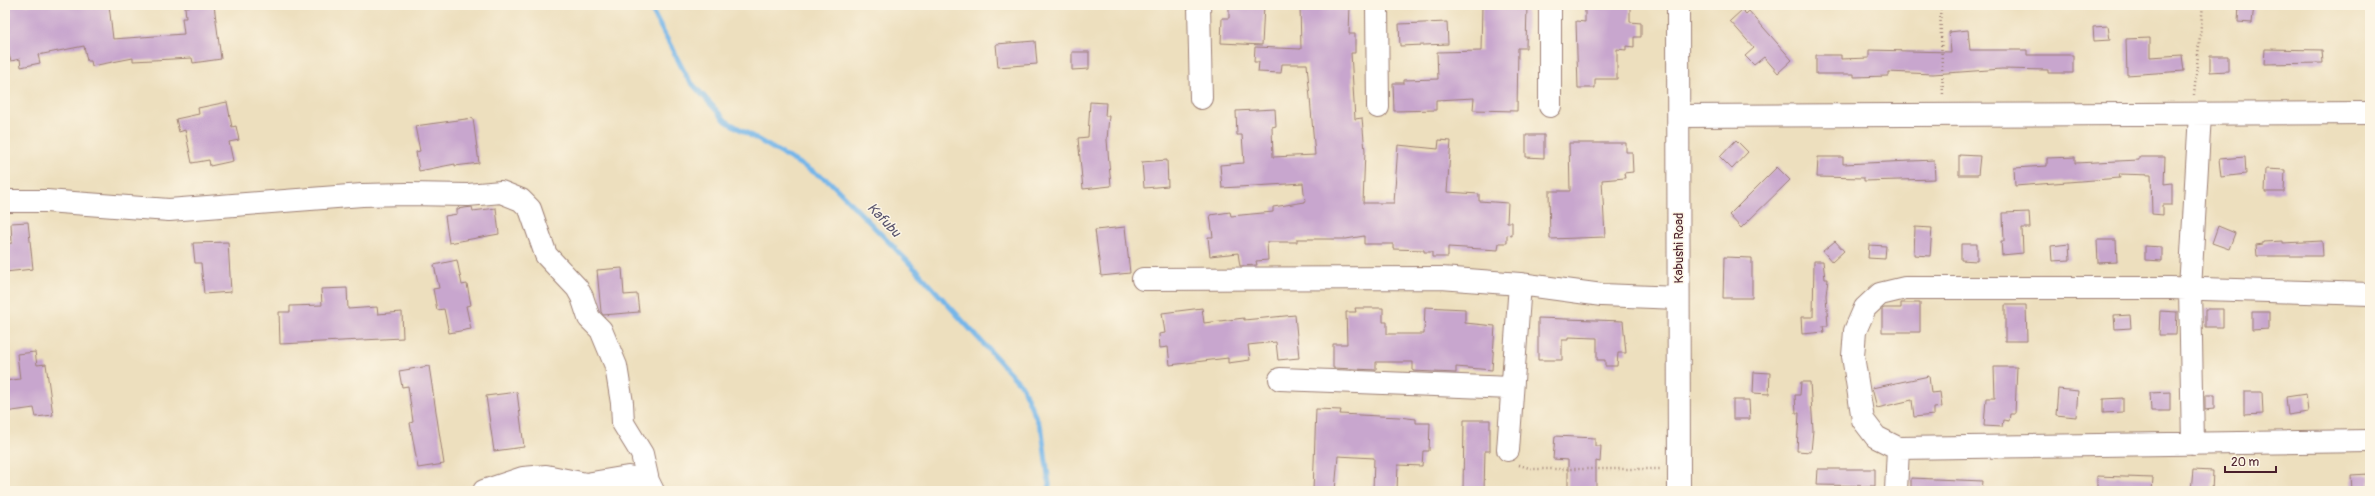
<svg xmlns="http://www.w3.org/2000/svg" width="2375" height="496" font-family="Pangolin,sans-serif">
<rect width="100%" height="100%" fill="#fcf5e5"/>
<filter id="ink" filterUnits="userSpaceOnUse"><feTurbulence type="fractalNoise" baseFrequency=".025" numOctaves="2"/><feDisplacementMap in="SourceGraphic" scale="8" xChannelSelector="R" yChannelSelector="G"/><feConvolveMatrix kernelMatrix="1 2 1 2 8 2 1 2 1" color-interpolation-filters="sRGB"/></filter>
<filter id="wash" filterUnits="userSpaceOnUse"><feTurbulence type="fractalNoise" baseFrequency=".012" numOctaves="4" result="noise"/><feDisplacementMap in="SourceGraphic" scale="16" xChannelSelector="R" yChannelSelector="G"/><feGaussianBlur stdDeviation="0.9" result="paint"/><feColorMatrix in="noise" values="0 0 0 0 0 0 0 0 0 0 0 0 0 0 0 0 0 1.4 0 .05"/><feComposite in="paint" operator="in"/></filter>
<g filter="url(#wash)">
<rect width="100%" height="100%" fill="#eddfbe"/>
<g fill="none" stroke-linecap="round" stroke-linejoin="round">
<!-- stream -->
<path stroke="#74b6e9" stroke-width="5" d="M649,5L688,79L726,121L829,181L920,274L1022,386L1042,431L1050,491"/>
</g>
<g id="blocks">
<!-- building -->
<path fill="#c8a6ce" d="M9,5H109L113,39L184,34L182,18H186L185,7L214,5L221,59L193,63L192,58L133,61V58L92,66L91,61H87L84,46L38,55L40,63L21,67L20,59L11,61L5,44V10L9,9Z
M1229,5H1264L1262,45L1221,43L1222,18H1229Z
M1300,5H1350L1349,34H1355V53H1351L1355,119L1362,118L1365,151L1363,203H1394L1398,145L1438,149L1439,140L1451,141L1447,192L1479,194V201L1508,203L1507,222H1512V236L1507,235V243H1499L1498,250L1448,247V257H1432V252H1424V250L1393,249V244H1364V236L1346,239H1297V242H1267L1268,260L1256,261L1257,265L1240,266L1238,253L1210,256L1208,237H1213L1210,215L1230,212L1231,216L1273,212V207L1305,202L1303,183L1222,188L1220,165L1244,163L1242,135H1237L1236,111L1275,109L1276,126L1272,127L1273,157L1315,155L1307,64H1282L1281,73L1258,72L1259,62H1254L1255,47L1301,49Z
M1482,5H1527L1526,48H1518L1517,111L1473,110L1474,98L1436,100V110L1394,111L1393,83H1404V80L1438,79L1437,52L1481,51Z
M1585,5H1630V22L1641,23V37H1634V47L1626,46V50L1617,49V79H1595V88H1578L1576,21L1585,22Z
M2239,5H2254L2252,23L2238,22Z
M1742,10L1746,14L1749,11L1792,60L1778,73L1764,57L1754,65L1745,56L1754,48L1730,21Z
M1447,22L1448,44L1400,46L1399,24Z
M2108,26L2110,40L2094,41L2093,27Z
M1968,30L1970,50H2027V55H2073V73H2048V70L2002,69L1933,74L1888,72V76L1854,77V74H1816V55H1841V59L1869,58V50L1951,52L1949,32Z
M2150,38V57L2182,55L2184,71L2127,75L2126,39Z
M1035,41L1037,64L998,67L996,44Z
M2265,49L2322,50L2323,63L2264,64Z
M1072,52H1089V69L1072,70Z
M2210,56H2228V71L2210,72Z
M227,102L232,127L236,126L239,140L229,142L233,161L210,166L209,160L192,163L185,130L179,132L176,119L199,114L198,108Z
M1090,102L1106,103L1105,116H1109L1107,140L1111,186L1083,189L1078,138L1088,137Z
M473,118L479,163L455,166V164L419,171L416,152L420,151L415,126Z
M1526,135H1544V158L1526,157Z
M1736,140L1748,152L1732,169L1720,157Z
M1569,143H1626V152H1632L1633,172L1624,173L1625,178L1602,180L1605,237L1550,239L1549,191H1570Z
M1959,155L1980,156L1978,175H1959Z
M1818,157H1843V164L1934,160L1935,179L1864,181V178L1817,177Z
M2075,157V163L2139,160V157H2165L2164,184L2172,183V205H2163V215L2152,214L2151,175L2119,174L2120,178L2015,186L2014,168L2047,166V158Z
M2245,157L2246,174L2221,177L2219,159Z
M1167,160L1168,186L1144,188L1142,162Z
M1777,167L1790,180L1741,228L1729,215Z
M2266,169L2285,170L2284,192H2265Z
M472,207L473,211L496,208L499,234L449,243L445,216L457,214V209Z
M2029,212L2030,228H2022L2023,253L2002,255L2001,241H2004L2003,213Z
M28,222L33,269L5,272V244L12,243L11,223Z
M2218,226L2235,233L2229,249L2212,243Z
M1125,227L1130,273L1101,276L1095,230Z
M1915,227L1932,228L1930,256L1914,255Z
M2097,240H2116L2117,262L2098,263Z
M1835,241L1844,251L1832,262L1823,251Z
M2283,241V243L2322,241L2323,256H2257L2256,245L2263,244V242Z
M228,242L231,292L204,294L201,263H195L193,243Z
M1961,244H1977V261L1961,260Z
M2069,244L2070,260L2052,261L2051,246Z
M1869,245L1886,246L1885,259L1868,258Z
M2145,246L2162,247V261L2145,260Z
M1724,257L1752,258V298H1723Z
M457,260L462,285L467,284L471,305L466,306L471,329L449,333L444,309L437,310L433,289L439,288L434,265Z
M1814,261H1823L1825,279H1828L1826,295L1828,326H1823L1824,332L1802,334L1801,317H1813Z
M622,268L624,295L637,294L639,312L603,315L601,312L597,270Z
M347,288L348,309L377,307L378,314L402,312L403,338L280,344L279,312H290V306L322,305L321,289Z
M1901,303H1920V332H1882V309L1884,308H1901Z
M2005,305H2026L2027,341H2005Z
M1425,307L1465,309V323L1495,326L1492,370L1456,367V373L1413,371V362H1376V370L1333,368V344H1347L1346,312H1356L1355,308H1383V322H1387V334H1424Z
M1202,308L1204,323L1244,318V320L1295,315L1299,358L1278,360L1276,342L1248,345L1250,360L1228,363V358L1170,365L1168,347L1160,348L1159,334L1165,333L1162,313Z
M2205,309H2223V327H2205Z
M2160,311L2177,312L2176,335H2159Z
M2252,312H2269V329L2252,330Z
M2130,315L2131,328L2115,329L2114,316Z
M1538,318L1623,321L1626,353H1618L1617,366H1605V360H1597V338L1568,337V340H1562V360H1538Z
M35,352L37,365L46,364L53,415L36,417L34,408L5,412V381L20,379L17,354Z
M429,366L444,464L418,468L410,423L413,422L408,386L402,387L399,371Z
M1994,367H2017L2015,414H2010L2009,421L2003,420L2002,427L1984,426L1986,398H1995Z
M1754,372L1770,373L1769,394L1753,393Z
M1929,376L1931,393L1940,392L1942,407L1934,408V415L1914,417L1912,400L1877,408L1872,388Z
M1801,382H1810L1813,430L1811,452L1797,451L1799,413H1796L1795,395H1800Z
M2058,389L2078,391L2076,417L2056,415Z
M517,392L524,447L494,451L486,396Z
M2170,392V411H2151L2150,393Z
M2244,392H2262L2263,414L2244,415Z
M2306,394L2308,412L2288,415L2286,397Z
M2205,395H2214V409L2205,410Z
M2123,398V412L2103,413V399Z
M1733,400H1749L1750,419H1733Z
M1316,409L1341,410L1340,414L1399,417L1416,419V423H1430L1429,451H1423L1422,466L1398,465L1397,491H1373L1374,458L1338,456L1335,491H1313Z
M1464,420H1490V451H1485L1484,491H1463Z
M1555,436L1595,438V446H1601L1600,462L1596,461V491H1568V460L1553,459Z
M1818,469H1875V486L1817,485Z
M2193,470L2213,471L2212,491H2191Z
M2369,474L2370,491H2352L2351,475Z
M2097,476L2153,478L2152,491H2097Z
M1911,478L1983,481L1982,491H1911Z"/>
</g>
</g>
<g filter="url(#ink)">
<use href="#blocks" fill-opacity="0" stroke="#9c7f74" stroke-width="1"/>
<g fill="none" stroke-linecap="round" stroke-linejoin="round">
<defs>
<path id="minor" d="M1199,5L1201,98
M1377,5L1378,107
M1550,106V5
M1679,116L2370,113
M5,201H46L169,210L362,195L407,194L468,195L501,192L521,200L530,209L546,255L577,288L582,297L589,318L601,330L616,366L622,403L623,423L642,454L648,481L653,491
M1143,279L1441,278L1520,284L1602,295L1678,298
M2370,294L2170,288H1905L1880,294L1865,308L1855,331L1853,356L1863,420L1876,437L1898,448L2370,441
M1280,379L1512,388
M2193,444L2190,289L2200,114
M1508,450L1520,284
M484,491L523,478L546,476L586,484L628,477L648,481
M1896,491L1898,448"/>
<path id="major" d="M1678,5L1679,491"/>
</defs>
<!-- minor casing -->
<use href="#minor" stroke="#9c7f74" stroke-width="24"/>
<!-- major casing -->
<use href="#major" stroke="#9c7f74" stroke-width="24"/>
<!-- path -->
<path stroke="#9c7f74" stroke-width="2.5" stroke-dasharray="1 3" stroke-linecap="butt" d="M1940,5L1943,96
M2194,95L2203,5
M1519,465L1533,469H1661"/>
<!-- minor -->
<use href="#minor" stroke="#fff" stroke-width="22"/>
<!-- major -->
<use href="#major" stroke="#fff" stroke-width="22"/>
</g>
</g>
<g text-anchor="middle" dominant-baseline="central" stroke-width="3" stroke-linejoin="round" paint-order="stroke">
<!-- street labels -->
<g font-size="13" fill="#4a1f2b" stroke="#fcf5e5">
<text transform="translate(1679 248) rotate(-90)">Kabushi Road</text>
</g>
<!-- water labels -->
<g font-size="14" font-style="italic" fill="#59546e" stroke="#fcf5e5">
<text transform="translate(884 220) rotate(46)">Kafubu</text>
</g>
</g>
<!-- margin -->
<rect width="2375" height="496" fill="none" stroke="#fcf5e5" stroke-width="20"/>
<!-- scale -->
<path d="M2225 466v6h51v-6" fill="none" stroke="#4a1f2b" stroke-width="2"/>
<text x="2231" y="466" font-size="12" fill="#4a1f2b" stroke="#fcf5e5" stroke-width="3" paint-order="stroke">20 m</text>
</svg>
